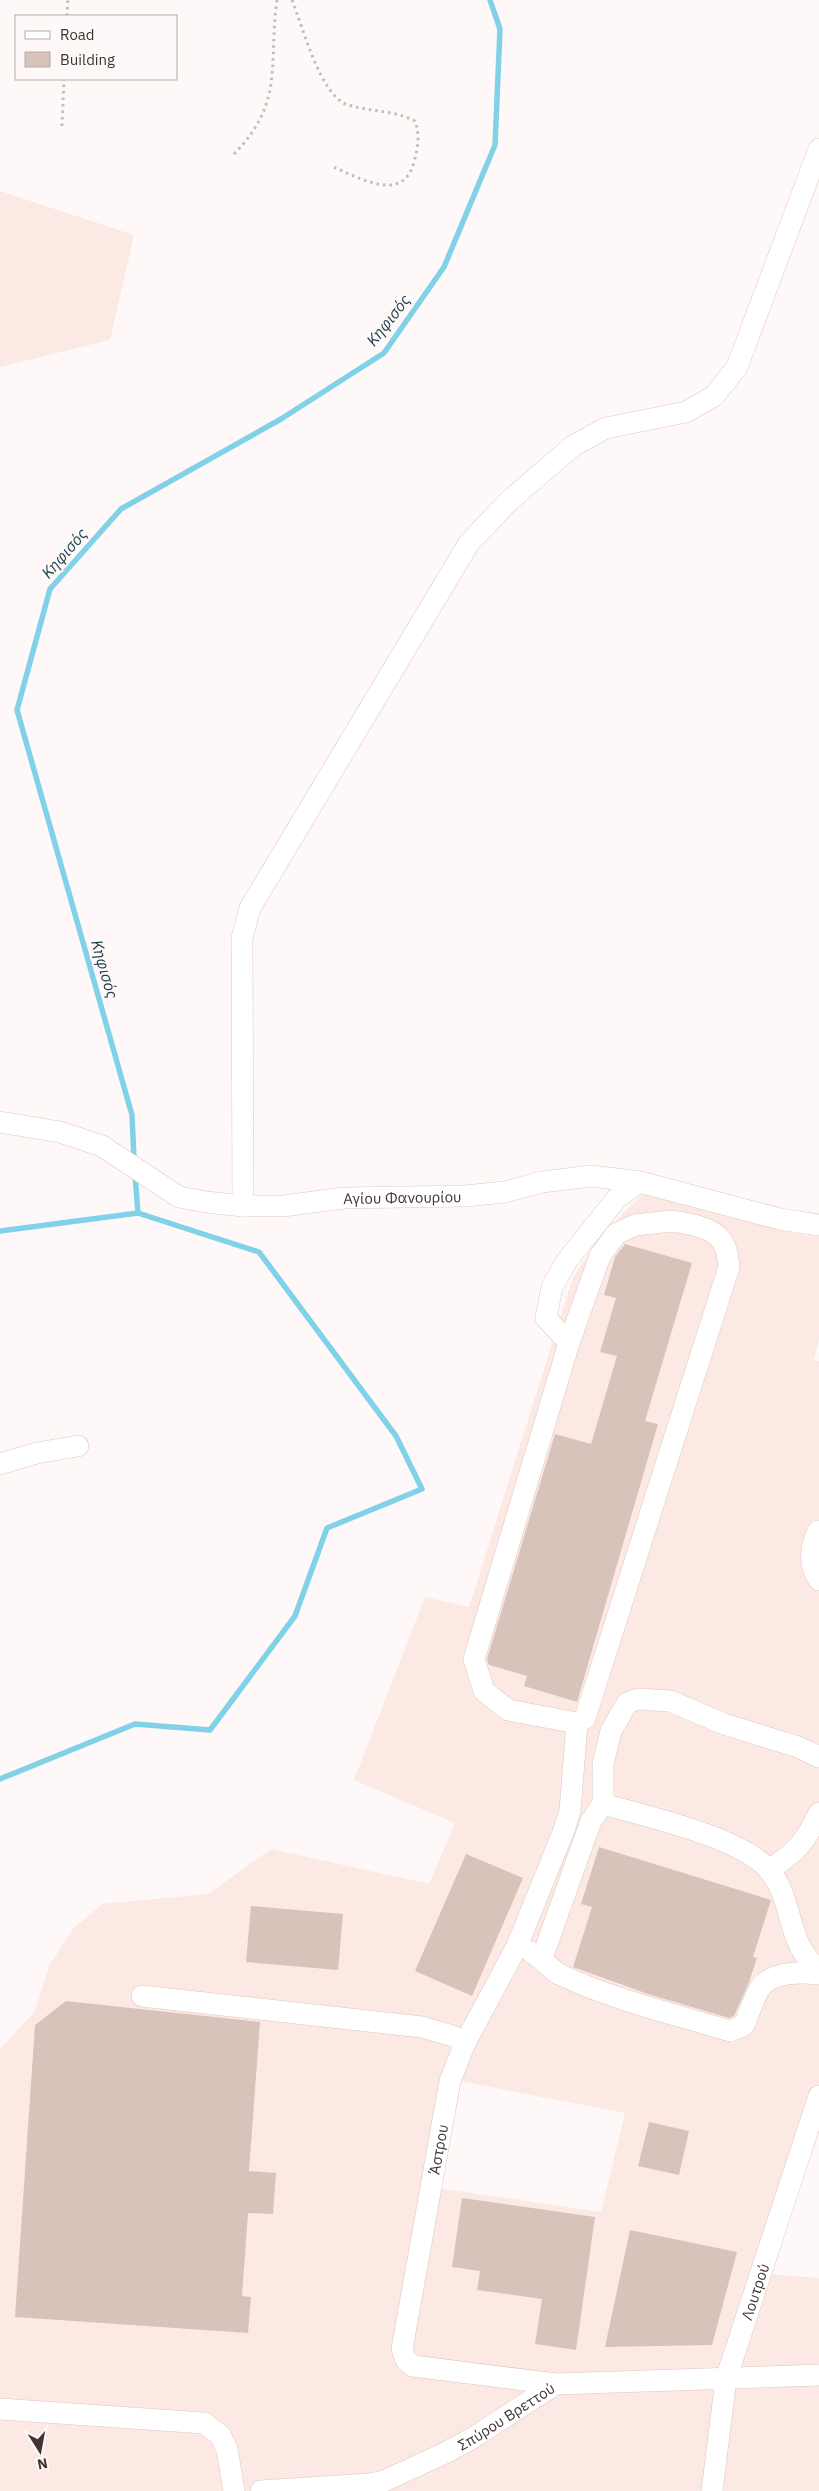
<svg xmlns="http://www.w3.org/2000/svg" width="819" height="2491" font-family="'IBM Plex Sans',sans-serif">
<rect width="100%" height="100%" fill="#fef9f8"/>
<!-- built -->
<path fill="#fce9e3" fill-rule="evenodd" d="M0,191L134,235L110,340L0,367Z
M658,1179L819,1219V1339L814,1360L819,1361V2133L769,2274L819,2278V2491H0V2049L35,2011L49,1966L73,1929L102,1904L208,1894L271,1849L429,1884L455,1823L354,1780L425,1597L469,1607L573,1277L603,1233ZM454,2080L625,2113L601,2212L438,2188Z"/>
<g fill="none" stroke-linecap="round" stroke-linejoin="round">
<!-- stream -->
<path stroke="#81d1e9" stroke-width="5.5" d="M134,1160L132,1115L17,710L50,589L121,509L281,419L384,353L444,267L495,145L500,29L490,0
M0,1231L138,1213L135,1175
M0,1779L135,1724L210,1730L295,1616L327,1528L422,1489L396,1436L259,1252L138,1213"/>
</g>
<!-- building -->
<path fill="#d8c3bb" d="M625,1244L692,1263L645,1421L658,1424L577,1702L524,1686L527,1676L489,1665L487,1659L555,1434L591,1444L617,1356L600,1352L616,1298L604,1295L615,1257Z
M599,1847L771,1900L753,1957L757,1958L749,1982L734,2016L729,2018L648,1994L573,1967L592,1907L581,1904Z
M466,1854L523,1878L472,1996L415,1971Z
M251,1906L343,1914L338,1970L246,1962Z
M66,2001L260,2022L249,2171L276,2173L273,2214L248,2213L242,2296L251,2297L248,2333L15,2317L35,2025Z
M649,2122L689,2131L679,2175L638,2166Z
M462,2198L595,2217L576,2350L535,2344L542,2299L477,2290L480,2271L452,2267Z
M630,2230L737,2252L712,2345L605,2347Z"/>
<g fill="none" stroke-linecap="round" stroke-linejoin="round">
<defs>
<g id="minor">
<path id="s1" d="M0,1122L60,1132L102,1146L179,1197L206,1202L243,1206H283L344,1198L465,1196L505,1192L542,1182L591,1176L640,1182L780,1219L819,1225"/>
<path d="M243,1206L242,938L250,908L469,543L510,500L573,446L606,428L686,412L714,396L737,367L819,149"/>
<path d="M672,1221C690,1224 718,1227 725,1247C728,1253 728,1261 729,1267L585,1718L577,1723L508,1710L484,1691L474,1659L569,1343L600,1256L616,1234L635,1225Z"/>
<path d="M569,1343L546,1318L552,1287L566,1262L617,1198L640,1182"/>
<path d="M0,1464L37,1453L78,1446"/>
<path d="M818,1531C810,1548 808,1564 819,1580"/>
<path d="M603,1804C645,1816 741,1837 769,1870C788,1892 788,1924 801,1948C806,1957 813,1965 819,1973"/>
<path d="M769,1870C796,1852 805,1843 819,1813"/>
<path d="M531,1952C543,1958 550,1970 561,1975C614,2000 674,2014 730,2031L744,2025C748,2016 755,1995 760,1988C773,1971 800,1972 819,1974"/>
<path d="M542,1958L591,1821L603,1804V1764L611,1731L627,1703L638,1699L670,1701L724,1724L798,1747L819,1757"/>
<path d="M142,1996L422,2027L453,2036L465,2043"/>
<path id="s2" d="M556,2384L413,2366L406,2360L402,2349L450,2081L465,2043L517,1946L564,1830L570,1811L577,1723"/>
<path d="M0,2409L204,2423L220,2435L227,2449L234,2491"/>
<path id="s3" d="M261,2491L370,2484L384,2481L447,2452L471,2439L556,2384L819,2375"/>
<path id="s4" d="M712,2491L726,2379L819,2096"/>
</g>
</defs>
<!-- minor casing -->
<use href="#minor" stroke="#ddc7c0" stroke-width="22"/>
<!-- path -->
<path stroke="#c2bcbb" stroke-width="3" stroke-dasharray="2.5 4" stroke-linecap="butt" d="M292,0C303,27 320,96 348,105C371,112 394,110 415,121C420,136 418,147 414,162C403,204 360,178 333,167
M67,16L68,0
M62,126L64,79
M234,154C285,102 268,64 277,0"/>
<!-- minor -->
<use href="#minor" stroke="#fff" stroke-width="21"/>
</g>
<g text-anchor="middle" dominant-baseline="central" stroke-width="4" stroke-linejoin="round" paint-order="stroke">
<!-- street labels -->
<g font-size="15" fill="#3e3533" stroke="#fef9f8">
<text stroke="none"><textPath href="#s1" startOffset="422">Αγίου Φανουρίου</textPath></text>
<text stroke="none"><textPath href="#s2" startOffset="368">Άστρου</textPath></text>
<text stroke="none"><textPath href="#s4" startOffset="205">Λουτρού</textPath></text>
<text stroke="none"><textPath href="#s3" startOffset="262">Σπύρου Βρεττού</textPath></text>
</g>
<!-- water labels -->
<g font-size="16" font-style="italic" fill="#1f444f" stroke="#fef9f8">
<text transform="translate(388 320) rotate(-52)">Κηφισός</text>
<text transform="translate(64 553) rotate(-49)">Κηφισός</text>
<text transform="translate(105 969) rotate(74)">Κηφισός</text>
</g>
</g>
<!-- legend -->
<rect x="15" y="15" width="162" height="65" fill="#fef9f8" stroke="#b1aba9"/>
<rect x="25" y="31" width="25" height="8" fill="#ffffff" stroke="#b1aba9"/>
<text x="60" y="40" font-size="15" fill="#3e3533">Road</text>
<rect x="25" y="52" width="25" height="15" fill="#d8c3bb" stroke="#b1aba9"/>
<text x="60" y="65" font-size="15" fill="#3e3533">Building</text>
<!-- north arrow -->
<g transform="translate(40 2451) rotate(169)" stroke="#fef9f8" stroke-width="4" paint-order="stroke">
<path d="M0-4L9 19L0 12L-9 19Z" fill="#3e3533"/>
<text y="-8" font-size="14" font-weight="bold" text-anchor="middle" fill="#3e3533">N</text>
</g>
</svg>
